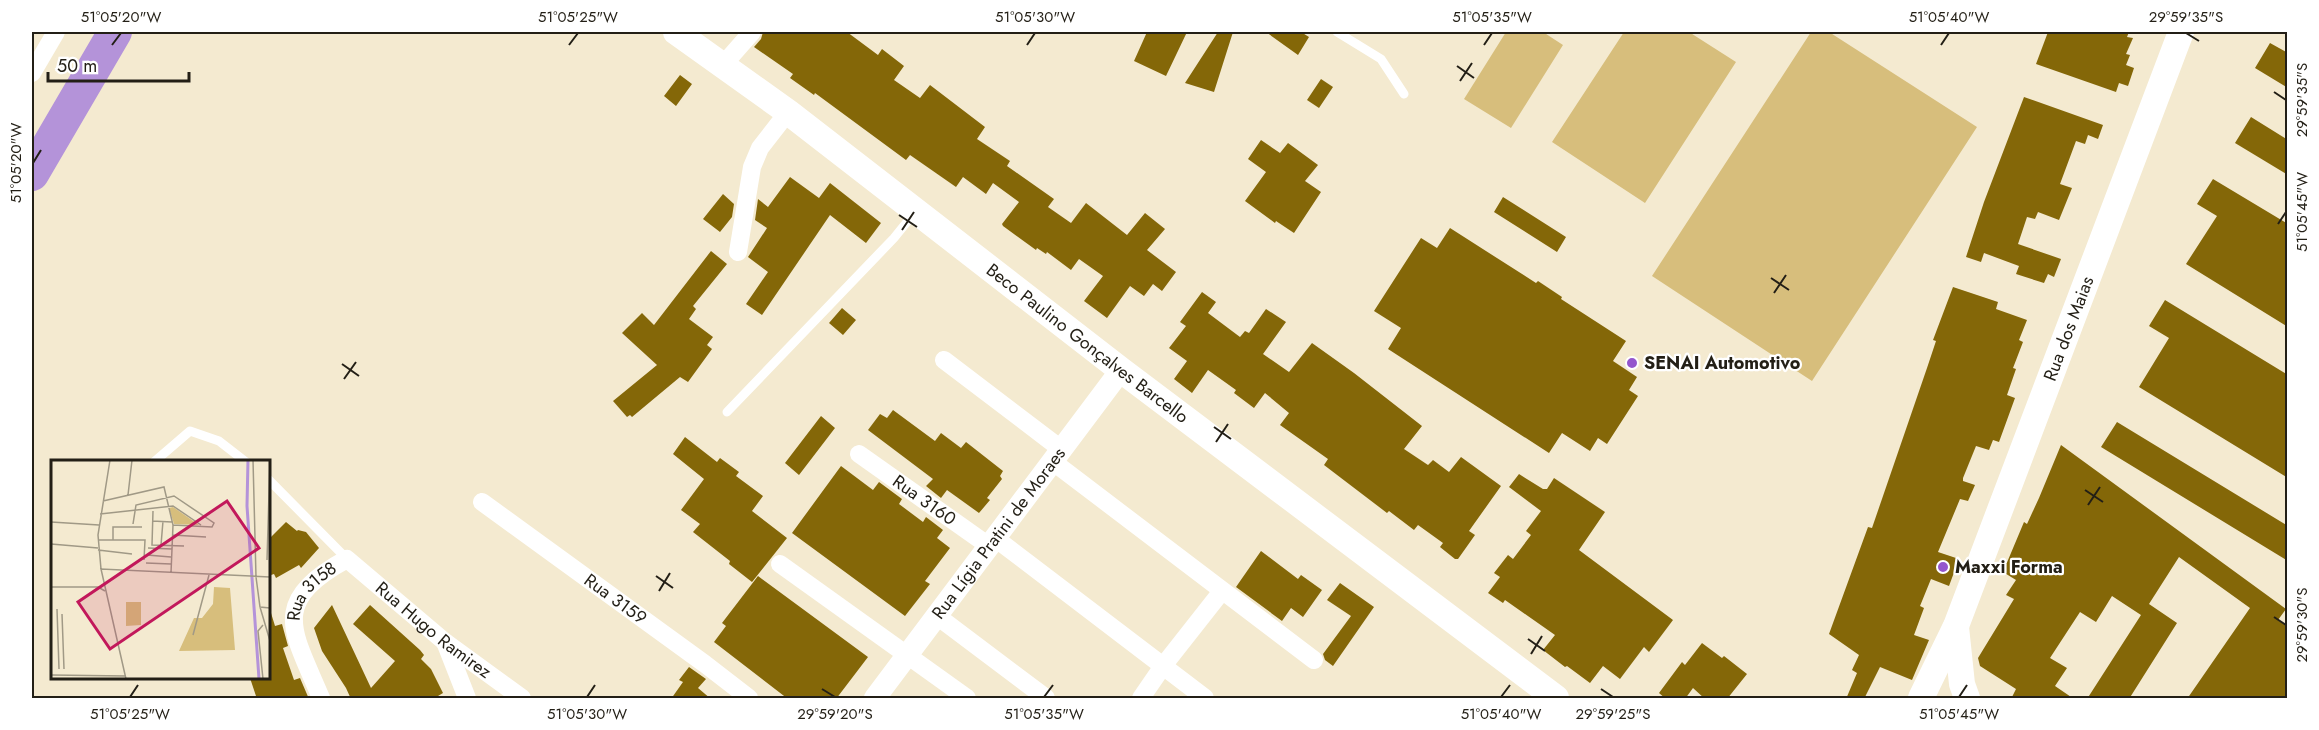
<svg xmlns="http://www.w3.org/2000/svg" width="2319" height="730" font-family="Jost,sans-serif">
<rect width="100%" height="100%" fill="#f4ead0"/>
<!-- green -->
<path fill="#d7be7c" d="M1506,32H1543L1563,45L1511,128L1464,99Z
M1624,32H1689L1736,62L1645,203L1552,142Z
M1811,32H1829L1977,127L1812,381L1652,276Z"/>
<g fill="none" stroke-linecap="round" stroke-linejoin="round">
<!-- river -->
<path stroke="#b493d9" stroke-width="34" d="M32,174L115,32"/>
</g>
<!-- building -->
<path fill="#846708" d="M763,32H847L878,55L882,49L904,66L894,80L920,98L930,85L985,127L977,139L1010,161L1007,166L1054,199L1048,207L1071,223L1086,203L1127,235L1145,213L1165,229L1147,250L1176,272L1162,291L1153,284L1144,296L1130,286L1107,318L1084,301L1103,276L1079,259L1071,270L1047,252L1046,254L1037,248L1036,250L1003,226L1002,224L1019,202L993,183L986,194L963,177L956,187L910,155L906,160L815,93L814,95L790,78L793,74L754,47L761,39Z
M1147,32H1187L1166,76L1134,61Z
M1218,32H1233L1214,92L1185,83Z
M1266,32H1301L1309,37L1298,55Z
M2048,32H2129L2127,37L2133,38L2126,54L2130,55L2126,65L2134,68L2128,86L2119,83L2116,92L2036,64Z
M2270,43L2288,53V88L2255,68Z
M680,75L692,84L676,106L664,96Z
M1321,79L1333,87L1319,108L1307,100Z
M2024,97L2103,125L2098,139L2088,135L2085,144L2076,141L2060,184L2072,188L2059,220L2038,212L2035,219L2027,217L2018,244L2061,259L2054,277L2048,274L2044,283L2016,274L2019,266L1984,253L1981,262L1966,257L1984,202Z
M2251,117L2288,140V175L2235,143Z
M1261,140L1280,153L1288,143L1318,165L1305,181L1321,192L1294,233L1276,221L1275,223L1245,201L1266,172L1248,159Z
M790,177L819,198L830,183L881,223L866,243L830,215L762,315L746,304L768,272L748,257L767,228L755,220L758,199L768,207Z
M2213,179L2288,224V327L2186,264L2217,216L2197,204Z
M723,194L734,204L732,217L720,232L703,219Z
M1503,197L1566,237L1557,252L1494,212Z
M1450,228L1536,283L1538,281L1562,297L1561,299L1626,341L1613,361L1637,377L1629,390L1638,396L1607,444L1598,438L1590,451L1562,433L1549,453L1388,349L1401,328L1374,311L1421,238L1437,248Z
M711,251L727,264L693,306L696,309L689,319L713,337L707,345L712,349L688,382L680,377L632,417L630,415L627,417L613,401L657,365L622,333L642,313L654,325Z
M1953,287L1998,302L1996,309L2027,320L2019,340L2023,342L2013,368L2016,369L2007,395L2015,398L1999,442L1993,440L1989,450L1976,446L1963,478V481L1975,485L1968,501L1960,499L1938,552L1959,559L1949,586L1931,579L1920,606L1924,608L1914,635L1929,640L1912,680L1880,667L1864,699H1846L1857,673L1852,670L1859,655L1829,634L1868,527L1872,528L1927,368L1936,341L1933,340Z
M1202,292L1216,302L1208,313L1240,337L1245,331L1249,333L1266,309L1286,322L1263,354L1289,372L1312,343L1354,373L1422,426L1404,449L1428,465L1433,460L1449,472L1461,457L1501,486L1469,531L1475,535L1458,559H1455L1440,547L1443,543L1418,525L1414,530L1389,511L1387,513L1324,465L1328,459L1280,425L1289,413L1265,393L1254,408L1234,393L1236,390L1208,370L1192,393L1174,379L1187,361L1169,348L1186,326L1180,322Z
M2165,300L2288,375V478L2139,387L2169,338L2149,326Z
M842,308L856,320L843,335L829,323Z
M893,410L935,441L941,433L961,448L966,442L1003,471L1000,476L1002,479L987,498L990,500L979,513L947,490L941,498L926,486L933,479L868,430L880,414L887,418Z
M821,416L835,428L799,475L785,463Z
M2117,422L2288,526V561L2101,447Z
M685,437L717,462L720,458L739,472L736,476L763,496L752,511L787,538L752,582L729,564L730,561L693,532L700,524L681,510L704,479L673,454Z
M2061,445L2286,609L2278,620L2288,627V699H2187L2250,608L2179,557L2149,604L2177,623L2129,699H2087L2141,615L2112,596L2096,622L2080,612L2050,658L2067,668L2055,686L2074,699H2011L2016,689L1980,666L1978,658L2014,599L2006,595L2016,580L2003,572L2024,522L2027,524L2039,498Z
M841,466L873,490L879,482L902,499L899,504L923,522L926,517L943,530L937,538L950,548L925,581L930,584L905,616L792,533Z
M1519,474L1543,489H1547L1554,478L1605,512L1579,550L1673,620L1649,652L1644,647L1620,679L1603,666L1590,683L1567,666L1565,667L1543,650L1555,635L1505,600L1503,603L1488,593L1500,577L1494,573L1508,555L1513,559L1531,535L1526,531L1541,511L1509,487Z
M286,522L297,531L298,530L306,532L319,548L301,568L299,565L276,578L274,574L268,576V540Z
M1261,551L1298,579L1301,575L1322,590L1303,617L1291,608L1282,621L1236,587Z
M758,576L868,657L836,699H788L714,642L726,626L722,623Z
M1340,583L1374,607L1333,666L1325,660L1323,654L1351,616L1327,600Z
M332,605L371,688L395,661L353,624L370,605L420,650L424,655L421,659L431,669L443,693L433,699H351L346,688L322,651L314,628Z
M268,613H271L275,626L282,624L288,646L283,648L294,680L300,678L309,699H257L250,678H268Z
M1702,643L1722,658L1724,656L1747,674L1727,699H1705L1693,688L1685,699H1666L1659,693L1682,662L1685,665Z
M689,667L706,679L698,688L711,699H671L683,682L679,680Z"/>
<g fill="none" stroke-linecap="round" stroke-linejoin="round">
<!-- service -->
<path stroke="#fff" stroke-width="9" d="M1337,32L1381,59L1404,94
M727,412L894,238L915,212
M154,462L190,431L219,441L246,462
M268,479L347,559"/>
<!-- minor -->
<g stroke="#fff" stroke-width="18">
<path d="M723,65L752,32"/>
<path d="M32,73L56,32"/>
<path d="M738,252L752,167L760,148L788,112"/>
<path d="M944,360L1061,449"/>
<path id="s1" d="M859,454L989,546"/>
<path d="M1052,461L1314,660"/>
<path id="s2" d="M482,502L705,664L749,698"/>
<path d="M995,538L1205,698"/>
<path d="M780,564L967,698"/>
<path d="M937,616L1046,698"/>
<path d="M445,642L467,698"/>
<path id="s3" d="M321,698C293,631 268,602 347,559L445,642L522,698"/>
<path d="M1141,698L1163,666L1222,591"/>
</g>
<!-- tertiary -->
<path stroke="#fff" stroke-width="22" id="s4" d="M875,698L1121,370"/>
<!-- secondary -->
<g stroke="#fff" stroke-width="26">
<path id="s5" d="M676,32L788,112L1121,370L1556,698"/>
<path d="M1956,627L1962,684L1967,698"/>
<path id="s6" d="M1921,698L1956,626L2181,32"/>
</g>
</g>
<!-- ticks -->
<path fill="none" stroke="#231f16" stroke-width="2" d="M2186,33L2199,41M112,45L121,33M569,45L578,33M1027,45L1035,33M1484,45L1492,33M1941,45L1949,33M1457,66L1474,78M1460,81L1472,63M2274,92L2286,100M33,163L41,150M899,215L917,227M2278,224L2286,212M902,230L914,212M1771,278L1789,290M1774,293L1786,275M342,364L359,376M344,379L356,362M1214,427L1231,439M1216,442L1228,424M2085,490L2103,502M2088,505L2100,487M656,576L673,588M659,591L670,573M2274,617L2286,625M1528,639L1545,651M1531,654L1542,636M822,689L835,697M1601,689L1613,697M130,697L138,685M587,697L595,685M1044,697L1053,685M1501,697L1510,685M1959,697L1967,685"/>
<!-- markers -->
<g fill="#9456cd" stroke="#fff" stroke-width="2">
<circle cx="1632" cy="363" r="6"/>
<circle cx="1943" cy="567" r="6"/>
</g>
<g text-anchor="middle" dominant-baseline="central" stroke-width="4.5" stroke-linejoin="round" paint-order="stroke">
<!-- street labels -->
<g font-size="18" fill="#231f16" stroke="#fff">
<text stroke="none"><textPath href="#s6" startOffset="398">Rua dos Maias</textPath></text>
<text stroke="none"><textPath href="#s5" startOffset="516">Beco Paulino Gonçalves Barcello</textPath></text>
<text stroke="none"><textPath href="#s1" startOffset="80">Rua 3160</textPath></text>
<text stroke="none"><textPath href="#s4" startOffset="206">Rua Lígia Pratini de Moraes</textPath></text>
<text stroke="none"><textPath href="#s3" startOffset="118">Rua 3158</textPath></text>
<text stroke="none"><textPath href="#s2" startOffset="165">Rua 3159</textPath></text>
<text stroke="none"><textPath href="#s3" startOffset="280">Rua Hugo Ramirez</textPath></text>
</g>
<!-- poi labels -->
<g font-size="18" font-weight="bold" fill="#231f16" stroke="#fff" text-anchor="start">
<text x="1644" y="363">SENAI Automotivo</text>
<text x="1955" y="567">Maxxi Forma</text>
</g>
</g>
<!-- overview -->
<g transform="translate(51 460)">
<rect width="219" height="219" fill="#f4ead0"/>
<path d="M122,47L148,65L123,64L118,48ZM163,127L179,128L184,190L128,191L143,158H151L162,144ZM75,142H90V165L75,166Z" fill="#d7be7c"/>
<path fill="none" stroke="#b493d9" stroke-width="3" d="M197,0L196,46L208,219"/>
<path fill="none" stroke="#a09986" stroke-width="1.5" d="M202,0L205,117M77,35L81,0M52,41L113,27L122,65L120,113M102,51L101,85L133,86M49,54L122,46L150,65M101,61L121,62M0,62L48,65M82,64L85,45L123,36L163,63L161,67L122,65M121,75L155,77M47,80H94L93,100M62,80V67H91M0,84L47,88M110,85L112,61M97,88L121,89M47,90L81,94M96,95L120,97M216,100L219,0M95,103L120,104M50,109L47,75L59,0M205,117L209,147L219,148M0,127H47L54,131M209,147L219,181M6,149L8,209M11,154L13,209M142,175L158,115M0,215L75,216M75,219L50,109L219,117M212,219L207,171L212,165"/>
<path fill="#c2185b" fill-opacity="0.15" stroke="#c2185b" stroke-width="3" d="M176,41L208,88L59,189L27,142Z"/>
<rect width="219" height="219" fill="none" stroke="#231f16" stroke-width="3"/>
</g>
<!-- border -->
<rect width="2319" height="730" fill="none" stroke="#ffffff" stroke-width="66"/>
<!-- scale -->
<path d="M48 72v9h141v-9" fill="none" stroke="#231f16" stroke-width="3"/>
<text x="57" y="72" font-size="18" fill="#231f16" stroke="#ffffff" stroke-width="4.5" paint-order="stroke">50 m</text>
<rect x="33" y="33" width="2253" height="664" fill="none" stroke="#231f16" stroke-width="2"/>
<g font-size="15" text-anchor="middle" fill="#231f16">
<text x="121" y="22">51°05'20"W</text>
<text x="578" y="22">51°05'25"W</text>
<text x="1035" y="22">51°05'30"W</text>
<text x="1492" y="22">51°05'35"W</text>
<text x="1949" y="22">51°05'40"W</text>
<text x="2186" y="22">29°59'35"S</text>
<text transform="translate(2302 100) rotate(-90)" y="5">29°59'35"S</text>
<text transform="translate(16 163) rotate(-90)" y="5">51°05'20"W</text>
<text transform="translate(2302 212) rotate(-90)" y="5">51°05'45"W</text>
<text transform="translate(2302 625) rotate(-90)" y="5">29°59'30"S</text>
<text x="130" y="719">51°05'25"W</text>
<text x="587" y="719">51°05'30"W</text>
<text x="835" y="719">29°59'20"S</text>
<text x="1044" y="719">51°05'35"W</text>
<text x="1501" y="719">51°05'40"W</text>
<text x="1613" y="719">29°59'25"S</text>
<text x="1959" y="719">51°05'45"W</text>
</g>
</svg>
